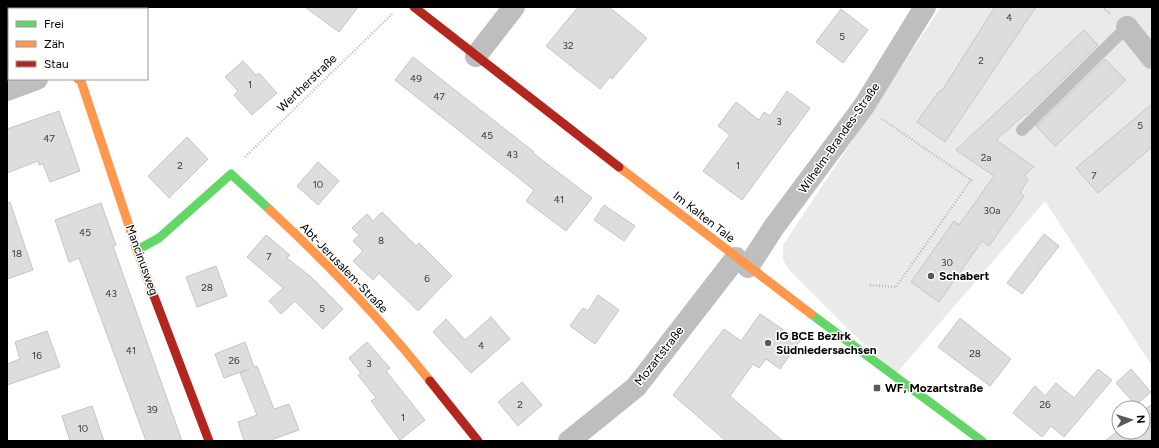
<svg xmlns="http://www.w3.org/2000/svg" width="1159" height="448" font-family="Figtree,sans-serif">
<rect width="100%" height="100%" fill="#fff"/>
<!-- green -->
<path fill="#eaeaea" d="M941,7H1152V366L1045,201L895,375L790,271L783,260V245Z"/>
<!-- building -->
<path fill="#ddd" stroke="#c5c5c5" d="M305,7H358L339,32Z
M578,7H609L647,38L612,79L610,77L600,89L546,46Z
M995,7H1036L945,142L917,122L939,91L941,92Z
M841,9L868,30L843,63L816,42Z
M1084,30L1098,45L1026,115L1025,114L996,140L1034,167L1024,175L1028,180L1020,192L1024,196L989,246L982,241L939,302L911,282L954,221L959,225L994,176L956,150Z
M413,57L534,152L533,153L592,198L566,231L526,201L534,190L395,80Z
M1105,59L1126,80L1055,146L1036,126Z
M243,61L256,75L259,73L277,93L252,115L234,95L238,91L225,77Z
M787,91L810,108L742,200L703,171L730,135L718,126L736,102L759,120L764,112L770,116Z
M1152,104V147L1098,193L1076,168Z
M59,111L80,171L50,182L43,164L39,165L38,161L7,173V129Z
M187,137L208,159L169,198L148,176Z
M318,162L339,181L318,205L297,186Z
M10,202L33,270L7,279V203Z
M101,203L116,245L113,246L182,441H146L79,258L69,262L55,220Z
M604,205L635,226L624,241L594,220Z
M382,212L416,246L419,243L452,276L418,311L379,273L373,280L353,261L363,251L353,241L359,235L352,228L367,214L373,221Z
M1044,234L1059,246L1022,294L1007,283Z
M266,235L290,255L287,258L311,277L343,309L323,329L295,301L281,314L269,301L283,288L247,257Z
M216,266L227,296L197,307L186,277Z
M598,295L619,310L595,344L570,326L583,308L588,311Z
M760,314L800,341L780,369L766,359L759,368L753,364L730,396L783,441H726L673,395L724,329L741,341Z
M491,317L510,339L471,373L433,332L446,319L465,340Z
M960,318L1011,359L990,386L938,347Z
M47,331L60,367L7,385V364L20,359L15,342Z
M245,342L254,367L257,366L274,409L289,404L299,430L268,441H244L238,422L257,415L240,373L249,369L224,378L215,354Z
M367,342L390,368L386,371L425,420L400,440L371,401L376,398L358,375L361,373L349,358Z
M1098,369L1112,380L1064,437L1051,426L1042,437L1013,413L1035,386L1045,396L1056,383L1074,398Z
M1131,369L1151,392L1136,405L1116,383Z
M522,382L542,405L518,426L498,402Z
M1152,404V441H1105L1119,430V432H1143V411Z
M92,406L104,441H70L62,416Z"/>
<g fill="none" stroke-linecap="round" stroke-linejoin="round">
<!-- path -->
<path stroke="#b8b8b8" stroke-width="2.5" stroke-dasharray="1 2" stroke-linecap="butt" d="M1102,7L1111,14
M245,157L393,13
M870,285L896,287L971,180L882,119"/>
<!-- lane -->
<path stroke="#bebebe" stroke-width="12" d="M1022,130L1127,27"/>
<!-- street -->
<path stroke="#bebebe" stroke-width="22" d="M1127,27L1152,58
M476,56L514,7
M7,90L37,79
M748,267L774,227L864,106L925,7
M569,441L636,387L736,258"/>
<!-- fast -->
<path stroke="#63d668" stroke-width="9" d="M137,250L159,238L231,174L270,210
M811,314L982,441"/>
<!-- slow -->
<path stroke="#ff974d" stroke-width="9" d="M78,79L81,81L137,250L152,291
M619,167L811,314
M270,210C327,263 381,319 430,381"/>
<!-- jam -->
<path stroke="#b3261e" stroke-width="9" d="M414,7L619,167
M152,291L209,441
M430,381L478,441"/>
</g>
<!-- markers -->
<g fill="#595959" stroke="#fff" stroke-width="1.5">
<circle cx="931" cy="276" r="4"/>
<circle cx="768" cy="343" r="4"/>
<rect x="873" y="384" width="8" height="8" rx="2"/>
</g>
<g text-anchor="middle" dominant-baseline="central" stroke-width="3" stroke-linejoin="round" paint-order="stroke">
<!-- number labels -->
<g font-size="10" fill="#373737">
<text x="1009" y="17">4</text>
<text x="842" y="36">5</text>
<text x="568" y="45">32</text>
<text x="981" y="60">2</text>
<text x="416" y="78">49</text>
<text x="250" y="84">1</text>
<text x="439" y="96">47</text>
<text x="779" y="121">3</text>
<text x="1140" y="125">5</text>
<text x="487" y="135">45</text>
<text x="49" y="138">47</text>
<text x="512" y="154">43</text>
<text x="986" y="157">2a</text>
<text x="180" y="165">2</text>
<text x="738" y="165">1</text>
<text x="1094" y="175">7</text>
<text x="318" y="184">10</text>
<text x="559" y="199">41</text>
<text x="992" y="210">30a</text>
<text x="85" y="232">45</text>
<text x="381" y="240">8</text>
<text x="17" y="253">18</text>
<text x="269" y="256">7</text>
<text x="947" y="262">30</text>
<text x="427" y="278">6</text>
<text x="207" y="287">28</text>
<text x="111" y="293">43</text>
<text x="322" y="308">5</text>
<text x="481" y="345">4</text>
<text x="131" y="350">41</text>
<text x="975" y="353">28</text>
<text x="37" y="355">16</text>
<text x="234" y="360">26</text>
<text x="369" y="363">3</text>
<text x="520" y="404">2</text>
<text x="1045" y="404">26</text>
<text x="152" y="409">39</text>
<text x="403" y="417">1</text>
<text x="83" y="428">10</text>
</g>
<!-- street labels -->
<g font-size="12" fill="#000" stroke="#fff">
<text transform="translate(307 83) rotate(-44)">Wertherstraße</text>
<text transform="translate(839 138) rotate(-55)">Wilhelm-Brandes-Straße</text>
<text transform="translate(704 217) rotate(38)">Im Kalten Tale</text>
<text transform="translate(142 260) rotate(70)">Mancinusweg</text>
<text transform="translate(344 268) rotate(46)">Abt-Jerusalem-Straße</text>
<text transform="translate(659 356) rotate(-52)">Mozartstraße</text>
</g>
<!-- poi labels -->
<g font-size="12" font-weight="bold" fill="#000" stroke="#fff" text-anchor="start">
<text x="939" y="276">Schabert</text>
<text x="776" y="336">IG BCE Bezirk<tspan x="776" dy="14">Südniedersachsen</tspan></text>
<text x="885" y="388">WF, Mozartstraße</text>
</g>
</g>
<!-- border -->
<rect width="1159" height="448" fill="none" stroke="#000000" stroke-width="16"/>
<!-- legend -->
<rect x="8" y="8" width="140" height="72" fill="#ffffff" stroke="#999999"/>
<rect x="16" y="21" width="20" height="6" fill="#63d668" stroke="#999999"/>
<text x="44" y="28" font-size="12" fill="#000000">Frei</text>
<rect x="16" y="41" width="20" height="6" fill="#ff974d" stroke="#999999"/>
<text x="44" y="48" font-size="12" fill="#000000">Zäh</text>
<rect x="16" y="61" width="20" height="6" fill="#b3261e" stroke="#999999"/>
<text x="44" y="68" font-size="12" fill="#000000">Stau</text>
<!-- north arrow -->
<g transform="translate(1131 420) rotate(86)"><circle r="19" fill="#ffffff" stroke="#999999"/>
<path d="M0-3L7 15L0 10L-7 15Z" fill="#595959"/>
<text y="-6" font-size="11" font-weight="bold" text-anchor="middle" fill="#000000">N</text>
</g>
</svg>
